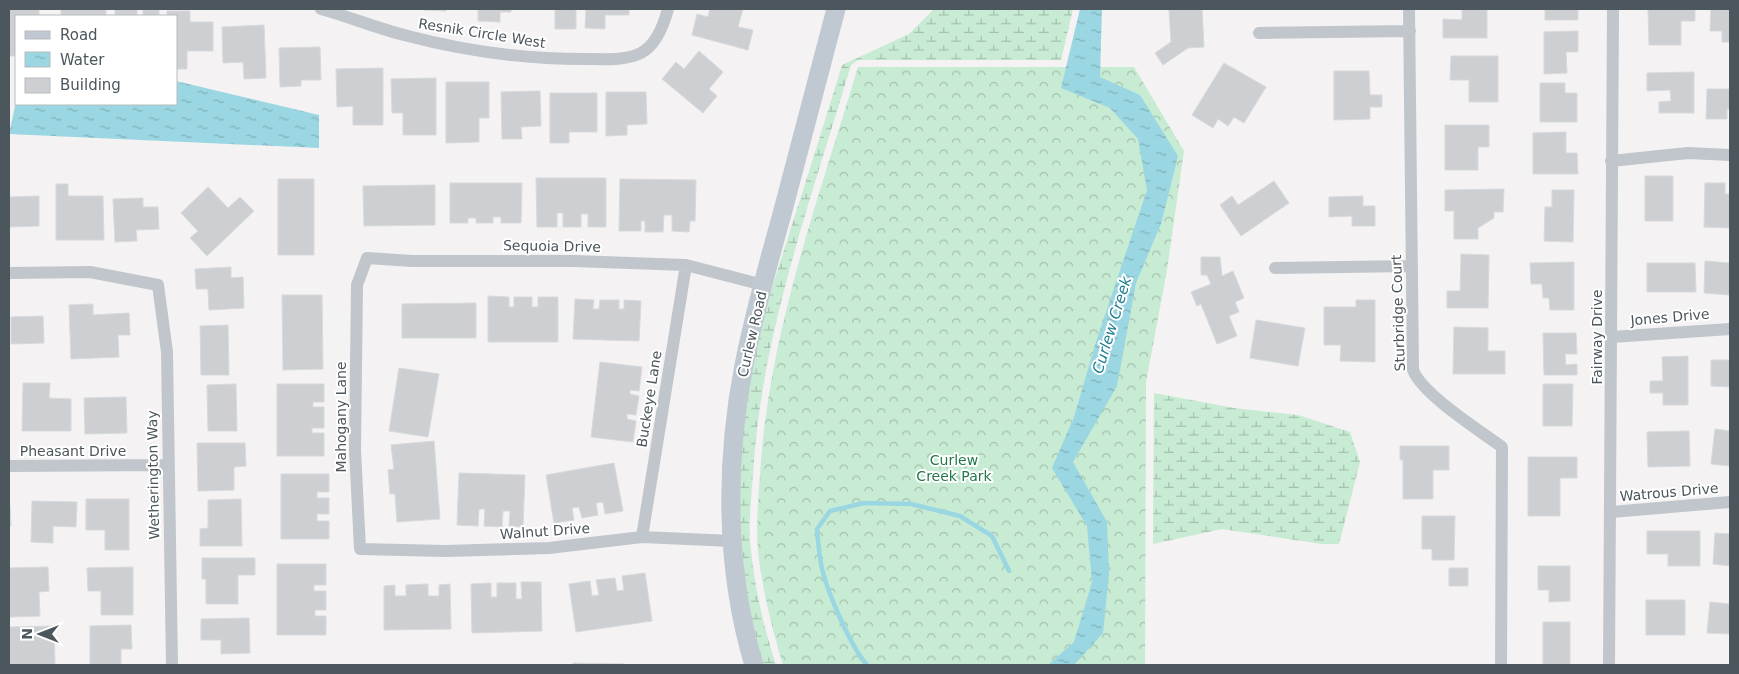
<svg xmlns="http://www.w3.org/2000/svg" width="1739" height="674" font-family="'DejaVu Sans',sans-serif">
<defs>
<pattern id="forest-crowns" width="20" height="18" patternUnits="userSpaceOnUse" patternTransform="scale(1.25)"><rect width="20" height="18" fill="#c7ebd3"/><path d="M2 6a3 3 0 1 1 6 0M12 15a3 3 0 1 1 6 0" fill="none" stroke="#a4c1ae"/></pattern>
<pattern id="wetland-marsh" width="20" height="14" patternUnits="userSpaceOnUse" patternTransform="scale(1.25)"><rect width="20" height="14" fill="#c7ebd3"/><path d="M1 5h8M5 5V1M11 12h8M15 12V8" fill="none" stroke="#a4c1ae"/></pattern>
<pattern id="water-ripples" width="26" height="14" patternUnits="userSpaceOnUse" patternTransform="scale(1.25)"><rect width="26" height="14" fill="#9ad7e2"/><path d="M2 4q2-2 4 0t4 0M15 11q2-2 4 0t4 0" fill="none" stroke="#80b1ba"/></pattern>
</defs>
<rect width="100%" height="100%" fill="#f4f2f2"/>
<!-- forest -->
<path fill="url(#forest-crowns)" d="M858,67H1134L1184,151L1167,270L1146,382L1145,665H783C772,628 762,589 758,551C756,526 758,500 760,475C768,335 818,201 858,67Z"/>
<!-- wetland -->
<path fill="url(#wetland-marsh)" d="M934,9H1073L1061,60H858L851,65C811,200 761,334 753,475C751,500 748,527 751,551C755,590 764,628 776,665H763C733,566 733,459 754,358C762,315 777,273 790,231C808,176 825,120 842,65L909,34Z
M1154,393L1234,408L1298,415L1350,432L1360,462L1339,544H1322L1222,529L1153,544Z"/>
<!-- water -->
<path fill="url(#water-ripples)" d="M1080,9H1102L1100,77L1140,95L1178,156L1161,224L1136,283L1117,386L1073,462L1107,522L1109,574L1103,633L1074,665H1048L1074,642L1092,582L1087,526L1052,468L1074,417L1095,345L1147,190L1138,139L1110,108L1061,88Z
M176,81L319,115V148L9,134L16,102V104H176Z"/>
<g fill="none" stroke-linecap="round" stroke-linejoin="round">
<!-- stream -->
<path stroke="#9ad7e2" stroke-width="4.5" d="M867,665C850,646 826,589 821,564C819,552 818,541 817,529L830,511L864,503L911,504L960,516L992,536L1009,571"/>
</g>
<!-- building -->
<path fill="#cdcfd3" stroke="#d7d9dc" d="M9,9H39V16H16V56H9Z
M61,9H106V16H61Z
M115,9H137V16H115Z
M424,9H446V11L424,10Z
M478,9H511V12H500V22L478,21Z
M555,9H576V29H555Z
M586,9H629V15H605V29L585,28Z
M710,9H743L738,27L753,30L748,50L692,35L697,14L708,17Z
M1169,9H1202L1204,47L1188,48L1163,65L1155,53L1171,42Z
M1462,9H1487V38H1443V19L1462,20Z
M1534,9H1578V20H1545V9Z
M1648,9H1695V21H1681V45H1649Z
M1711,9L1730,10V42H1722V31H1710Z
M143,10H159V16H143Z
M167,11H190V22H213V51H187V69H176V16H167Z
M264,25L266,78L244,79L243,62L223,63L222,27Z
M1578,31V52H1566L1567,73L1544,74V32Z
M320,47L321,80H301V86L280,87L279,48Z
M699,51L723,72L709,89L717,96L703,113L662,79L676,62L684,69Z
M1451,56H1498V102H1469V80H1450Z
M1224,63L1266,87L1244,123L1234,117L1228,126L1218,119L1213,128L1192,115Z
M383,68V125H353V106L337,107L336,69Z
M1334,71H1369L1370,95H1382V107H1370V119L1334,120Z
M1694,72V113H1659V102L1671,101L1670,90L1647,91V73Z
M436,78V135H403V113H392L391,79Z
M446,82H489V118H479V142L446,143Z
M1540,83H1565V93H1577V122H1540Z
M1707,89H1730V109H1727V119H1706Z
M540,91L541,126L521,127L522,139H502L501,92Z
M606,92H646L647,124L627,125V135L606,136Z
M550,93H597V132H569V143H550Z
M1445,125H1489V147H1478V170H1445Z
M1566,132V153H1577L1578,174H1533V133Z
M1645,176H1673V221H1645Z
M536,178H606V227H588V214H581V227H563V213H557V227H537Z
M278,179H314V255H278Z
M620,179L696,180L695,221H690L689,232L672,231V215H664L663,232H645V221H641V231H619Z
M1274,181L1289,203L1241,236L1220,205L1232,196L1238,205Z
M450,183H522L521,223H501V217H493V223H476V218H468V223H450Z
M1705,183H1725V194H1730V228L1704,227Z
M56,184H68V196H103L104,240H56Z
M435,185V225L364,226L363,186Z
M208,187L228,208L240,197L254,211L207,256L190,238L198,231L181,213Z
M1504,189L1503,212H1494V218L1478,228V239H1454V211H1445V190Z
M1552,190H1574L1573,242L1544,241L1545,207H1552Z
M39,196V226L9,227V197Z
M1363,196V206H1375V226H1352V216L1329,217V197Z
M143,198V207H158L159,229L136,230L137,241L115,242L113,199Z
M1461,254L1489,255L1488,308H1447V291H1460Z
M1201,257H1220L1222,276L1233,271L1244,298L1235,302L1239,312L1229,316L1237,336L1217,344L1201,304L1197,306L1191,292L1211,284L1207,275H1201Z
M1705,261L1730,263V295L1704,293Z
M1574,262V310H1550L1549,298H1543L1542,284H1531L1530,263Z
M1647,263H1695L1696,292H1647Z
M231,267V278L243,277L244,308L209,310L208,289H196L195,269Z
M282,295H322L323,369L283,370Z
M488,296L509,297V307H514V297H532V307H538V297H558V342H488Z
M575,299L594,300L593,309H599L600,300H619V309H624V300L641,301L639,341L573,339Z
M1356,300H1375V362L1340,361L1341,345H1324V307H1356Z
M476,303V338H402V304Z
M93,304V315L129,313L130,335H118L119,357L71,359L69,305Z
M43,316L44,343L11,344V317Z
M1256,320L1305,328L1298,366L1250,358Z
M228,325L229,375H201L200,326Z
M1454,327L1488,328V351H1505V374H1453Z
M1543,333H1576L1577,354H1565L1566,365L1577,364V375H1544Z
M1688,356V405H1663V393H1650V381H1663L1662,357Z
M1711,360H1730V387L1711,386Z
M600,362L642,367L639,391L630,390V394L639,396L636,415L627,414V419L636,421L633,442L591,437Z
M399,368L439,374L428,437L389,431Z
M23,383H50L49,398L71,399V431H22Z
M236,384L237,431H208L207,385Z
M277,384H324V402H313V407H324V428H312V433H324V456H277Z
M1543,384H1573L1572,426H1543Z
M126,397L127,433L85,434L84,398Z
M1715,429L1730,431V466L1711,464Z
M1689,431L1690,466L1648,467L1647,432Z
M434,441L440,519L397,522L395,494H390L388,470L394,469L391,445Z
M197,443H245L246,466L234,467V490L198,491Z
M1400,446H1449V470H1433V499H1403V460H1400Z
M1528,457H1577V478H1560V516H1528Z
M614,463L623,511L605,514L603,502L596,503L598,515L582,518L579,507L572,508L574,520L554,523L546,475Z
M459,473L525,475L523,527L509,526L510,511H503L502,527L484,526L485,509H479L478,526L457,525Z
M281,474H329V492H317V498H329V514H317V521H329V539H281Z
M86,499H129V550H105V530H86Z
M241,499L242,546H200V529L208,528V500Z
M32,501L77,502L76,527L53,526V543L31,542Z
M10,505L11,526H9V506Z
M1422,516H1455L1454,560H1432V549H1422Z
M1647,531H1700V566H1668V554H1647Z
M1715,533L1730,534V566L1713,564Z
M202,558H255V575H238V604H206V579H202Z
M277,564H326V585H314V591H326V610H315V616H326V635H277Z
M1538,566H1570V601L1549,602V590H1538Z
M48,567L49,591L39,592L40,616L9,617V568Z
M133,567V615H101V591H88L87,568Z
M1449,568H1468V586H1449Z
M645,573L652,621L576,632L569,584L590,581L592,596L599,595L596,580L615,578L617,591L624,590L622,576Z
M521,582H541L542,631L472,633L471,584L491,583V597H497V583H516V599H522Z
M428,584V596H439V585L450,584L451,629L384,630V586L395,585V596H406V585Z
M1646,600H1685V635H1646Z
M1710,602L1730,604V634L1707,633Z
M249,618L250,653L221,654V640H201V619Z
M1543,622H1570V665H1543Z
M131,625L132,649H121V665H90V626Z
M54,626L55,665H9V627Z
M573,663L625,664V665H573Z"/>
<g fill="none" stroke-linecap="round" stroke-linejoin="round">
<!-- street -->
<path stroke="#c0c6cc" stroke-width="12" d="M321,9C350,17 379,29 408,36C465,51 526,59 585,59C602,59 625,61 641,53C656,45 664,24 668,9
M1409,9L1413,370C1422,394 1479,430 1502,447L1501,665
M1259,33L1410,31
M1611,161L1688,153L1730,155
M1275,268L1411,266
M9,273L90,272L158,285L167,352L172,665
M1612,337L1730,329
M9,466L168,465
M1611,512L1730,502
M642,537L686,265
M732,541L642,537L549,548L445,551L360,549L355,450L357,285L367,258L412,261H574L686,265L763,285
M1609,665L1613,9"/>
<!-- secondary -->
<path stroke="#c0c9d1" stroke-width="19" d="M754,665C725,569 725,463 744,365C754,314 768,264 782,214C800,146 818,77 836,9"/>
</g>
<g text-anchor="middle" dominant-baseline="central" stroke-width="4" stroke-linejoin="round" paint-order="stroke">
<!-- street labels -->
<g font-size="14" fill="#4c565d" stroke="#fff">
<text transform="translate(482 33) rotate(9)">Resnik Circle West</text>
<text transform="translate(552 246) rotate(1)">Sequoia Drive</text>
<text transform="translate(1398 313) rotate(-92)">Sturbridge Court</text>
<text transform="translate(1670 317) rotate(-5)">Jones Drive</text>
<text transform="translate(752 334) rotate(-77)">Curlew Road</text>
<text transform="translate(1597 337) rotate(-90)">Fairway Drive</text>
<text transform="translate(649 399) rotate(-81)">Buckeye Lane</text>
<text transform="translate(341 417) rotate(-90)">Mahogany Lane</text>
<text x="73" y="451">Pheasant Drive</text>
<text transform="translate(153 475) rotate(-91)">Wetherington Way</text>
<text transform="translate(1669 492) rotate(-5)">Watrous Drive</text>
<text transform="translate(545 531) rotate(-4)">Walnut Drive</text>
</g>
<!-- park labels -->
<g font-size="14" fill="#247749" stroke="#fff">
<text x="954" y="460">Curlew<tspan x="954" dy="16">Creek Park</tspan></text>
</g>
<!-- water labels -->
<g font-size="15" font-style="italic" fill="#1e7d8f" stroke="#fff">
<text transform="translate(1112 325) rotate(-73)">Curlew Creek</text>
</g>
</g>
<!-- border -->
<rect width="1739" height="674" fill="none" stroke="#4c565d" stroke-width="20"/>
<!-- legend -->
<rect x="15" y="15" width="162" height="90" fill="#ffffff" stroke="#b7bbbe"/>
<rect x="25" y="31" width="25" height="8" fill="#c0c9d1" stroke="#b7bbbe"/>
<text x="60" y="40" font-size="15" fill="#4c565d">Road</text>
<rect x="25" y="52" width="25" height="15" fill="url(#water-ripples)" stroke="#b7bbbe"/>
<text x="60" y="65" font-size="15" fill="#4c565d">Water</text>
<rect x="25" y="78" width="25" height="15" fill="#cdcfd3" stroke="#b7bbbe"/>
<text x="60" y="90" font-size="15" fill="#4c565d">Building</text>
<!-- north arrow -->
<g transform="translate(40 634) rotate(270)" stroke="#ffffff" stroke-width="4" paint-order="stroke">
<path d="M0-4L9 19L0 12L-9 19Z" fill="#4c565d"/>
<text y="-8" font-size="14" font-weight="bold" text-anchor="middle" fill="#4c565d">N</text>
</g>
</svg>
